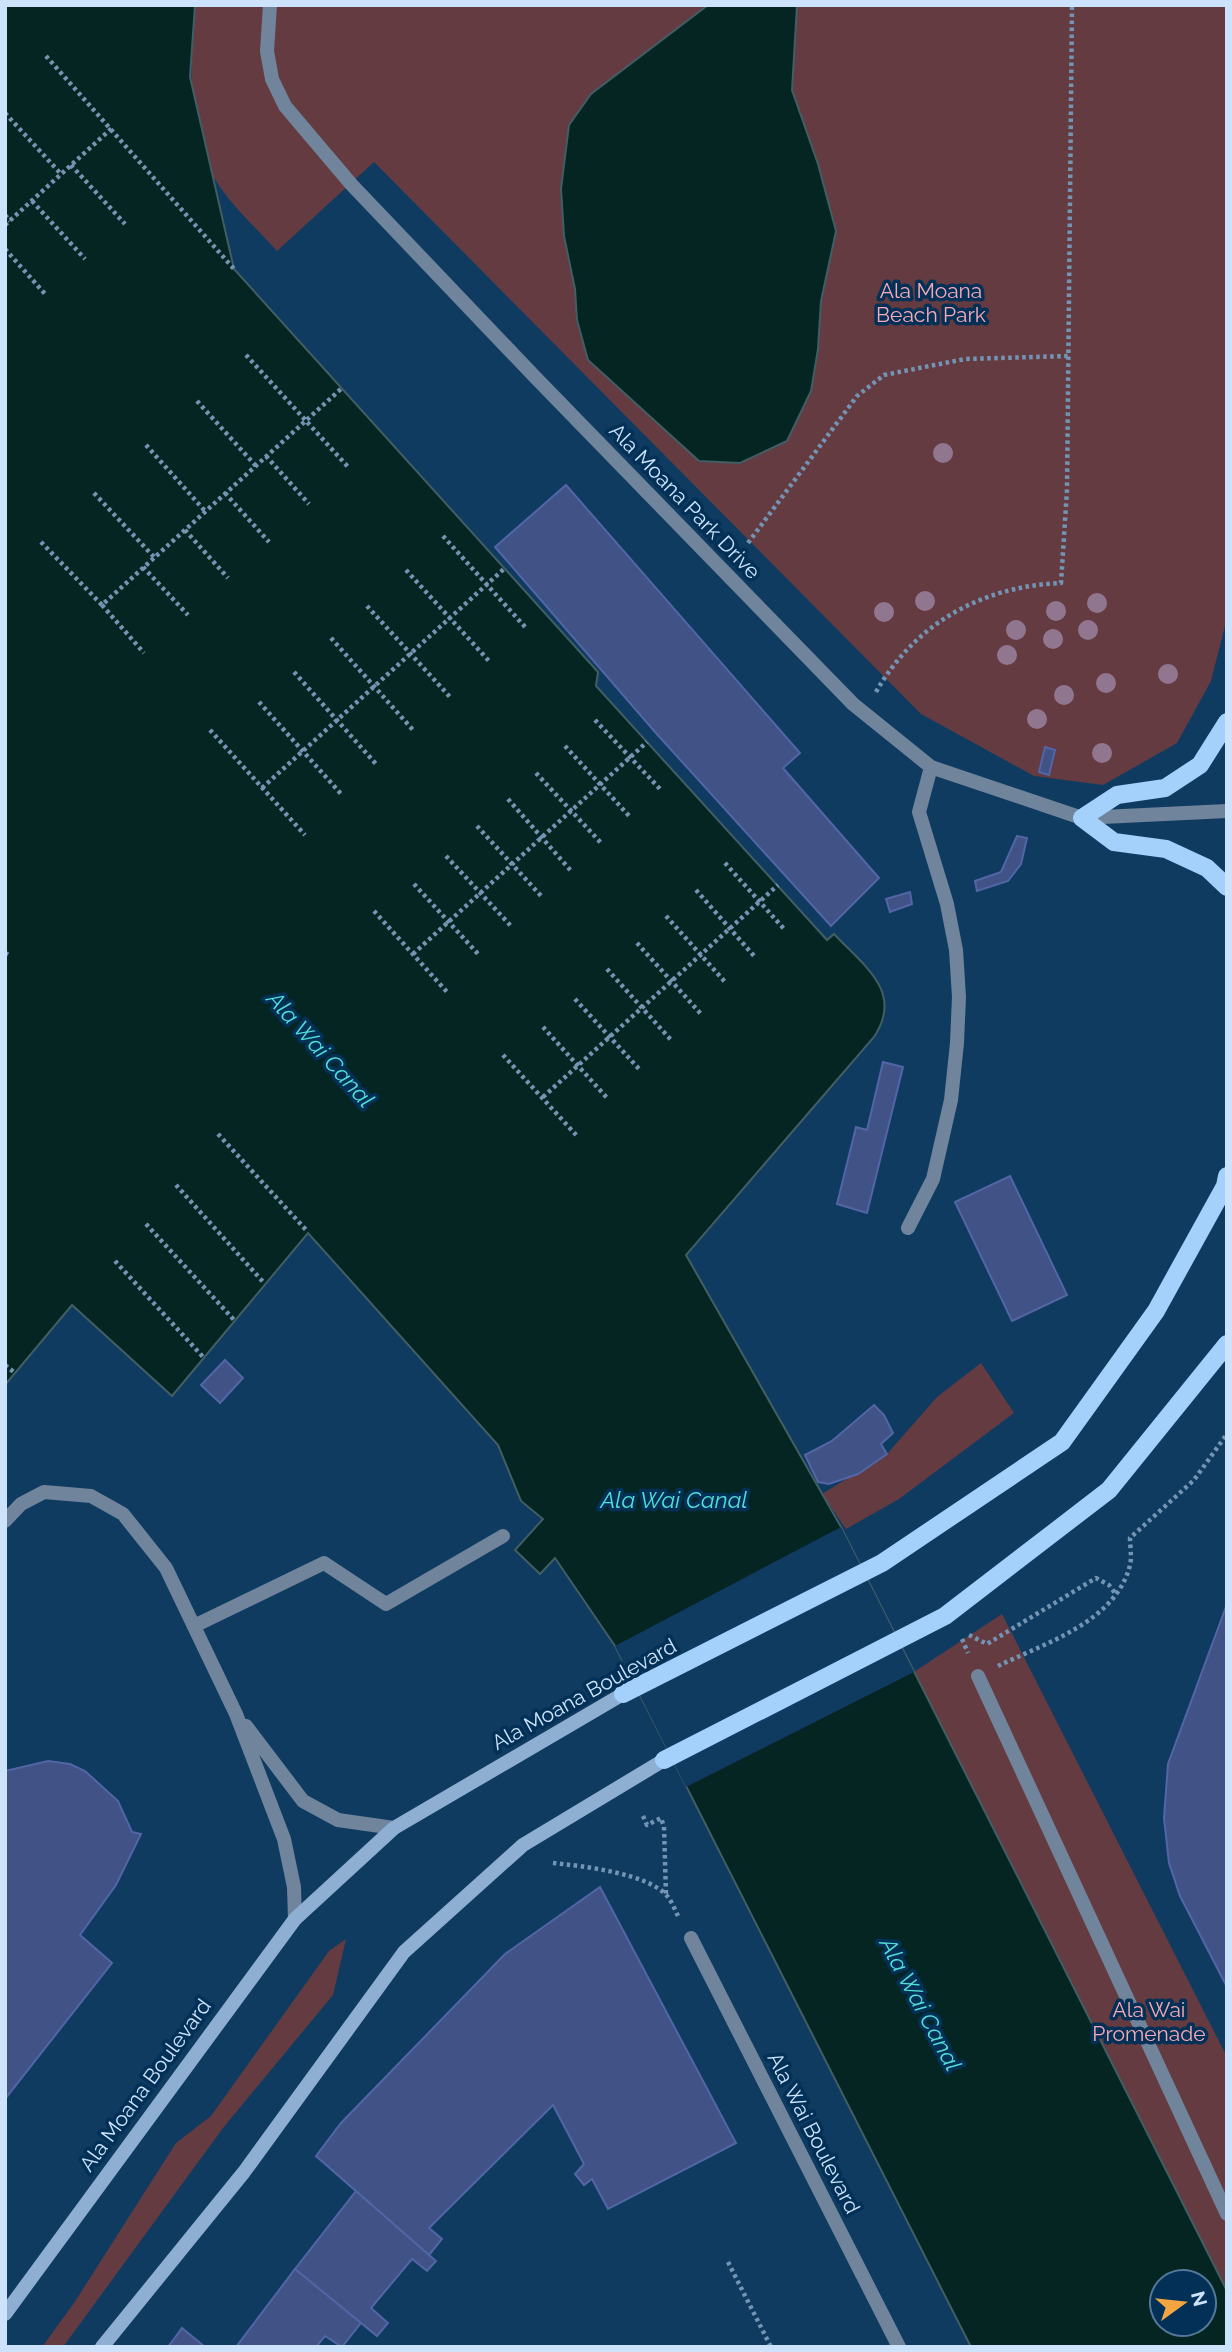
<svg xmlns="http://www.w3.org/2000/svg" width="1232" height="2352" font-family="Raleway,sans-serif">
<rect width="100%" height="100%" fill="#0f3b61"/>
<!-- green -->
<path fill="#653b42" d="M194,5H1227V618L1211,681L1177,743L1103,785L1034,776L921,714L374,162L277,251C258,230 236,210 220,187C184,135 191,65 194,5Z
M981,1363L1014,1413L899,1499L846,1529L822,1494L887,1454L937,1397Z
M1002,1614L1227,2057V2291L914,1672Z
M346,1939L333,1995L223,2128L63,2347H42L74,2303L176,2143L211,2116L329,1951Z"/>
<!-- water -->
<path fill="#052523" stroke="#415e64" stroke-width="2" fill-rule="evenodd" d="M5,5H195L190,77L234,269L598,672L596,686L827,940L834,934C864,966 904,992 874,1037L686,1255L841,1527L1227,2291V2347H971L615,1646L555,1558L540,1574L515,1550L543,1519L521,1501L498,1445L308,1233L172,1396L72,1305L5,1385ZM1162,2282H1204V2324H1162Z
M708,5H797L792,90L818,164L836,231L821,301L818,349L811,391L787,441L740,463L699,461L588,360L577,320L575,289L564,236L561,189L569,125L591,94Z"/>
<!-- pier -->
<path fill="#0f3b61" d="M841,1527L914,1672L686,1787L615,1646Z"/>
<!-- building -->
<path fill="#415287" stroke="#5266a5" stroke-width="2" d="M566,485L800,753L783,768L879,878L831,926L655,732L495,547Z
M1045,747L1055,750L1049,775L1039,772Z
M1017,836L1027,838L1021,864L1008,881L977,891L975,881L1001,872Z
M910,892L912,904L890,912L886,899Z
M883,1062L903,1067L867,1213L837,1204L856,1127L867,1130Z
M1010,1176L1067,1295L1012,1321L955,1202Z
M225,1360L243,1378L220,1403L201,1385Z
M874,1405L884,1415L893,1433L881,1444L887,1454L858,1474L829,1484L818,1482L805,1455L832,1441Z
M1227,1604V1987L1180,1896L1169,1863L1164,1818L1168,1764Z
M48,1761L70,1764L85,1771L118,1801L132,1832L141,1834L116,1885L80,1935L112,1963L5,2099V1771Z
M600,1887L736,2143L608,2209L592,2179L584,2185L575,2174L584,2164L553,2105L429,2228L442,2239L429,2255L316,2156L341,2123L505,1954Z
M356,2191L436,2261L427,2271L412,2259L371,2308L388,2323L377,2336L295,2269Z
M295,2269L361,2323L342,2347L325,2336L316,2347H236Z
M182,2328L205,2347H168Z"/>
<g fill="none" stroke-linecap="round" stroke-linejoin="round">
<!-- path -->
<path stroke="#7494b3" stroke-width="4.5" stroke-dasharray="3.5 3.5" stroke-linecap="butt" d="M46,56L234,269
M5,113L61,174
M71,165L125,224
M32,201L85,259
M5,215L10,221
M5,225L112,128
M5,249L46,295
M246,355L349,468
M197,401L256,466
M146,445L205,511
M266,456L309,504
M94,493L154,557
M225,493L269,542
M185,530L228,578
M443,536L526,628
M41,542L102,605L342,388
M748,543L857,396L884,375L965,359L1068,356
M143,567L188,615
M406,570L489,661
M102,605L144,653
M367,606L450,697
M331,638L413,730
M294,672L376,764
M876,692C915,623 983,586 1061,583L1067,490L1072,5
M259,702L342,795
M595,720L661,790
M210,730L305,835
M565,746L631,818
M536,773L602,844
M262,788L505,568
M508,799L572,872
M477,826L543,898
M446,856L511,926
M725,863L785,930
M414,884L479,955
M696,890L755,957
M374,911L447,992
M666,916L726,983
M637,943L701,1014
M5,953L10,956
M413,954L647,742
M607,969L672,1041
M575,999L640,1070
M543,1027L608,1099
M503,1055L577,1136
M543,1097L778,885
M218,1134L308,1232
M176,1185L265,1284
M146,1224L235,1321
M115,1261L204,1358
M5,1365L15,1373
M969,1635L987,1644L1096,1578L1109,1585L1115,1593
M962,1639L968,1653
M998,1666C1045,1643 1116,1622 1130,1565C1132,1557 1130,1546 1130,1538L1194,1480L1227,1434
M643,1816L647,1825L661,1818L664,1827L666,1895
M553,1863C581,1866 649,1873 668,1897C672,1902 675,1910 678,1916
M728,2262L771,2347"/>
<!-- service -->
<path stroke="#70859b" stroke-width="14" d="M270,5L267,51L272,79L285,106L351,184L535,377L853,704L931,767L1082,818L1227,811
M908,1228L933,1179L951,1100L957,1043L959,997L956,950L947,904L919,812L931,767
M194,1626L324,1563L386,1604L503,1536"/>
<!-- pedestrian -->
<path stroke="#70859b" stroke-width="14" d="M978,1676L1227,2214"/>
<!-- minor -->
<path stroke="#70859b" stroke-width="14" d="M5,1521L21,1504L44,1492L91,1496L123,1514L166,1568L236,1714L284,1839L294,1887L295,1919
M246,1726L303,1801L338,1820L394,1828
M691,1938L899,2347"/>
<!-- secondary -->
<path stroke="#8eafd2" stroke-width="14" d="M5,2314L295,1919L394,1828L623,1694
M102,2347L244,2172L404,1952L523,1845L664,1760"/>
<!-- primary -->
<path stroke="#a4d0fc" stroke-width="18" d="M1227,722L1200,765L1165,788L1117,795L1082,818L1114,842L1166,849L1207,868L1227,887
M623,1694L882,1563L1062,1442L1156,1311L1225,1186L1227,1176
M664,1760L945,1616L1109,1490L1227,1344"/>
</g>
<!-- trees -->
<g fill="#90778f">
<circle cx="943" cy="453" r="10"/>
<circle cx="925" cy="601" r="10"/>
<circle cx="1097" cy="603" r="10"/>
<circle cx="1056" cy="611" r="10"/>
<circle cx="884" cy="612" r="10"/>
<circle cx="1016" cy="630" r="10"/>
<circle cx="1088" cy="630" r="10"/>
<circle cx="1053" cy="639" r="10"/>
<circle cx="1007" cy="655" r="10"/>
<circle cx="1168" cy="674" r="10"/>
<circle cx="1106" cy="683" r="10"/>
<circle cx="1064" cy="695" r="10"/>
<circle cx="1037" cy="719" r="10"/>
<circle cx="1102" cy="753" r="10"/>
</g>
<g text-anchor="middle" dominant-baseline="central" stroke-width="7" stroke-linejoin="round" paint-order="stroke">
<!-- park labels -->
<g font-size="21" fill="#f9a8b5" stroke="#023056">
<text x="931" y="290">Ala Moana<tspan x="931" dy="24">Beach Park</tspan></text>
<text x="1149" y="2009">Ala Wai<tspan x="1149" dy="24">Promenade</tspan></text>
</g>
<!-- street labels -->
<g font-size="21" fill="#cce3fb" stroke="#023056">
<text transform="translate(685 501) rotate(46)">Ala Moana Park Drive</text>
<text transform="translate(584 1694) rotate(-29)">Ala Moana Boulevard</text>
<text transform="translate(145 2085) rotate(-54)">Ala Moana Boulevard</text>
<text transform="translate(814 2133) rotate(63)">Ala Wai Boulevard</text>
</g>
<!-- water labels -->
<g font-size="23" font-style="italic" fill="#51dfd6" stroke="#023056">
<text transform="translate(321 1049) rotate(48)">Ala Wai Canal</text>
<text x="674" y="1499">Ala Wai Canal</text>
<text transform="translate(921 2004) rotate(62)">Ala Wai Canal</text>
</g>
</g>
<!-- border -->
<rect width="1232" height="2352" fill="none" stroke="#cce3fb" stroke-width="14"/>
<!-- north arrow -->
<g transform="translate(1183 2303) rotate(75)"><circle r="33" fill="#023056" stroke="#537898" stroke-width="2"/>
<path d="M0-5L12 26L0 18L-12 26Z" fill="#f2a541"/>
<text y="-10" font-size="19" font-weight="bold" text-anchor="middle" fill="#cce3fb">N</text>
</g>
</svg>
